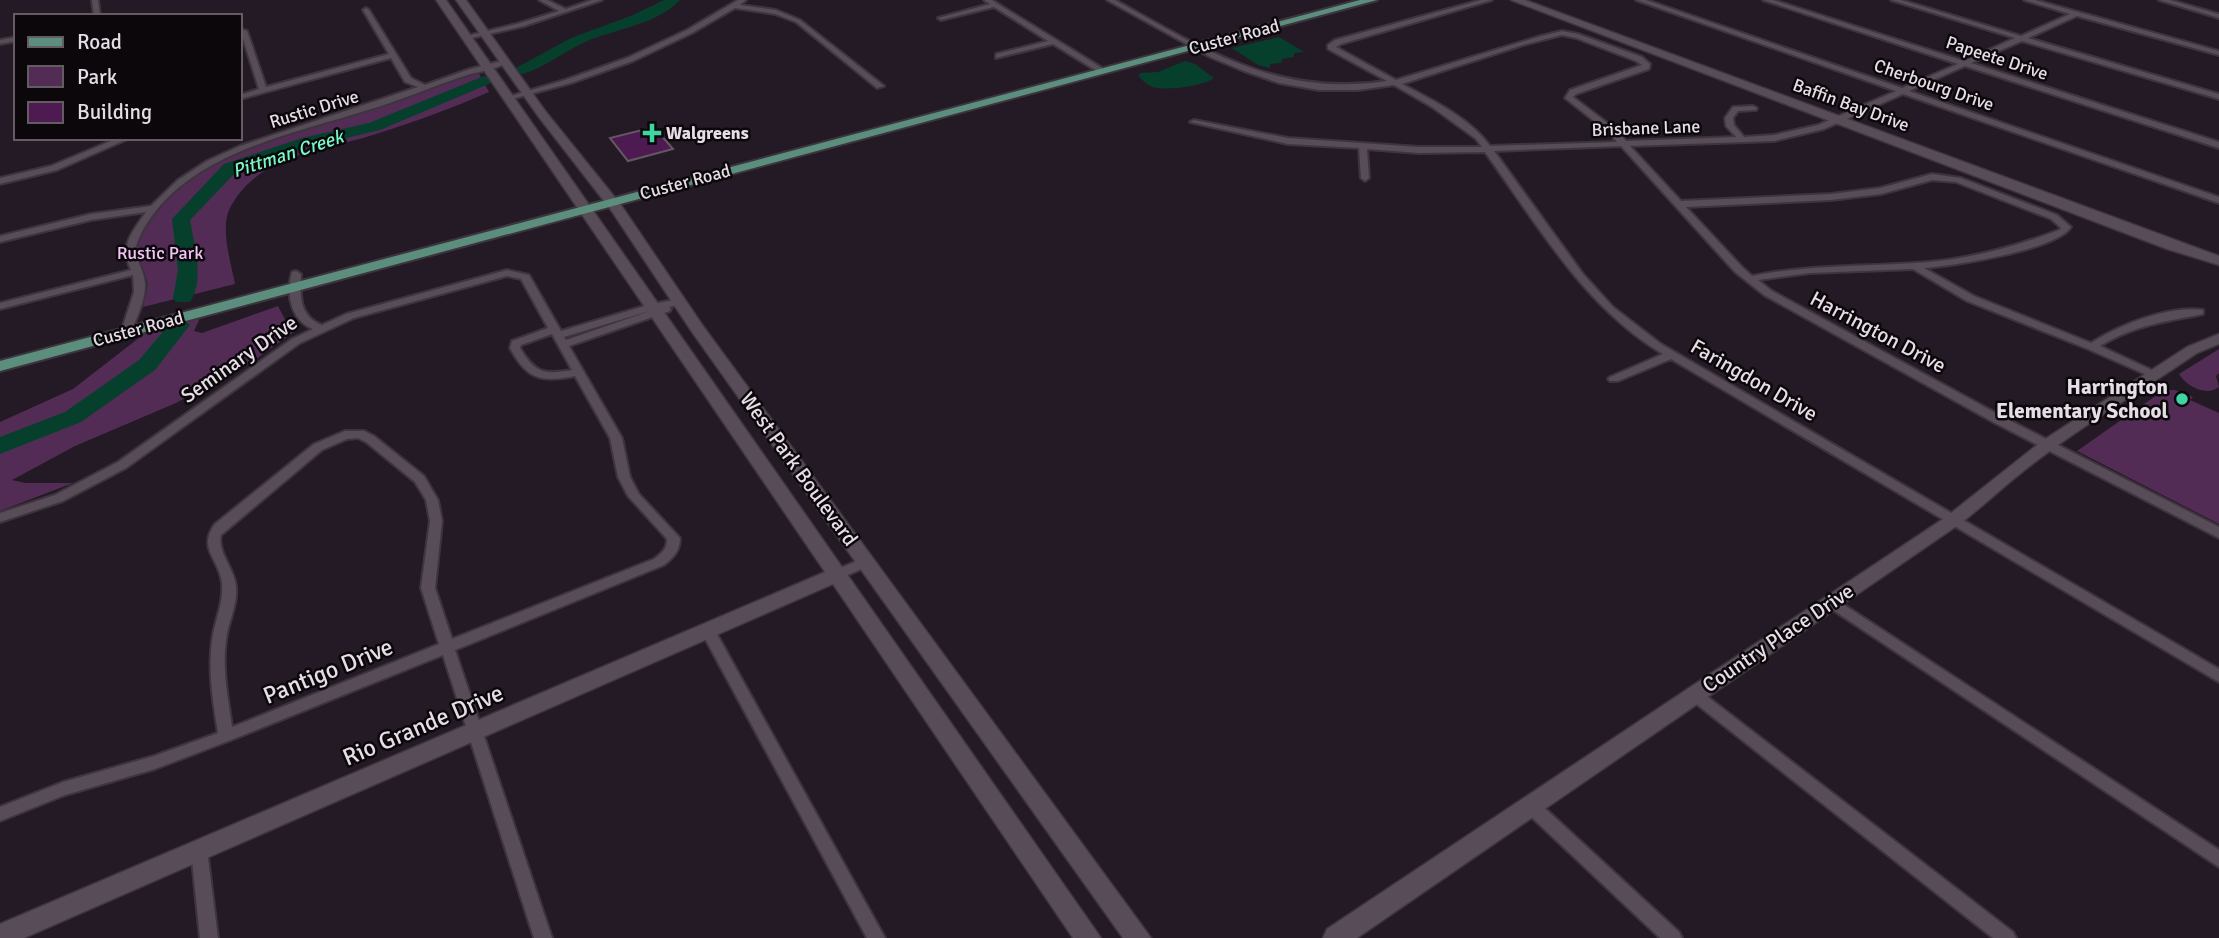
<svg xmlns="http://www.w3.org/2000/svg" width="2219" height="938" font-family="Signika,sans-serif">
<rect width="100%" height="100%" fill="#241a25"/>
<!-- green -->
<path fill="#522c55" d="M477,70L489,92C453,108 417,121 379,133C327,151 261,152 231,206C219,227 231,262 235,284L143,307C144,299 149,290 147,281C144,266 133,258 139,241C169,156 306,131 382,106C414,95 444,79 477,70Z
M278,306L288,325L298,329L249,364L176,403L75,446L12,480L25,483H73L0,511V422L73,389L144,334L200,318L194,331L202,333Z
M2219,349V373L2216,376L2219,387C2206,397 2186,386 2179,374Z
M2164,390H2175L2193,397L2190,400L2219,413V524L2077,451Z"/>
<!-- water -->
<path fill="#073f2d" d="M1279,37L1304,52L1294,53V57L1282,59L1281,63L1270,64V68L1258,65L1232,48Z
M1185,61L1195,64L1214,78C1203,86 1166,91 1153,87C1147,85 1144,81 1139,77L1140,73L1158,72Z"/>
<g fill="none" stroke-linecap="round" stroke-linejoin="round">
<!-- river -->
<path fill="#073f2d" fill-rule="evenodd" d="M664,0H680C656,26 611,29 581,44C561,54 543,68 522,74L514,69L571,38L633,15Z
M484,76L489,78L492,81L489,84L380,130L313,146L236,172L190,220C194,245 205,280 190,302H176L173,298L178,270L172,219L224,164L302,138L369,123Z
M179,319L186,321L190,325L155,370L81,422L0,454V437L65,412L139,360L172,321Z"/>
</g>
<!-- building -->
<path fill="#4d1b51" stroke="#645864" stroke-width="2" d="M654,127L673,149L628,161L610,138Z"/>
<g fill="none" stroke-linecap="round" stroke-linejoin="round">
<defs>
<path id="street" d="M92,0H98L100,16H94Z
M539,0H547L566,9L592,0H602L524,26L467,39L463,37L520,23L559,11Z
M738,0H746L740,5L776,10L800,20L884,86L877,88L796,22L775,14L735,8L692,33L633,61L571,83L508,100L504,98L565,80L627,58L687,30Z
M984,0H992L998,4L1107,71L1100,73L1053,44L996,58V54L1048,41L994,7L941,20L938,18L990,4Z
M1107,0H1115C1207,51 1278,97 1387,81L1328,49V45L1335,40L1481,0H1492L1341,44L1336,47L1396,80L1541,36L1562,31L1578,34L1642,57L1650,64L1649,69L1576,94L1573,97L1614,128L1626,141L1736,137L1726,126L1725,118L1733,107L1753,106L1757,108L1756,110L1738,111L1733,118L1734,125L1744,137L1774,135L1818,125L1896,91L1636,0H1646L1902,88L1958,64L1763,0H1773L1964,61L2015,38L1891,0H1901L2021,36L2070,14L2024,0H2035L2219,51V55L2077,16L2028,38L2219,94V99L2022,41L1971,63L2219,142V148L1965,66L1909,91L2219,197V203L1903,94L1824,129L1774,141L1630,146L1681,201L1831,194L1880,188L1932,174L1961,178L2057,215L2071,227C2057,250 1952,266 1924,268L1974,296L2091,343C2119,325 2169,305 2203,310V314C2165,322 2134,325 2100,346L2158,373L2160,375L2154,378L2088,349L1967,301L1913,269L1810,273L1758,280L1772,291L2003,417L2219,527V538L1995,423L1764,295L1735,272L1621,146L1494,151L1583,274L1613,307L1661,344L2219,669V682L1671,359L1618,381H1610L1608,379L1610,377L1663,354C1584,307 1537,224 1485,152L1419,153L1367,149L1369,178L1365,181L1361,178L1359,148L1288,144L1190,122L1194,120L1288,138L1419,147H1482L1476,139L1432,107L1394,85L1358,90H1319L1279,83L1244,71L1210,57ZM1562,35L1576,38L1636,61L1642,65L1570,90L1565,98L1608,132L1617,142L1490,146C1470,118 1432,100 1402,84L1523,45ZM1932,180L1956,182L2051,219L2061,228L2059,230C2017,246 1974,258 1929,262C1870,267 1811,264 1752,276L1743,268L1686,207L1831,200L1881,194Z
M2159,0H2170L2219,14V18Z
M366,8L369,10L411,78L425,85L470,69L505,60L509,62C495,70 474,72 458,78C428,88 399,101 368,110C289,135 178,155 139,238C130,256 144,266 145,284C146,299 136,320 130,334H122L121,332L134,292L133,275L0,309V303L131,270C119,245 132,233 146,212L91,220L0,242V236L91,214L151,206L178,180L207,161L240,146L418,87L405,82L391,58L240,99V95L259,89L240,29L247,31L266,87L389,54L363,10Z
M16,37V41L0,44V40Z
M118,138H130L57,170L0,184V178L51,166Z
M507,270L529,275L561,331L648,305L678,299L683,302L682,304L669,307L671,309L670,311L569,346L622,438L630,477L639,494L680,538C680,551 673,558 664,565L455,650L552,938H534L443,655L231,740L155,769L65,795L0,821V807L63,782L154,756L218,733C213,702 208,672 212,641C214,622 224,603 222,583C219,558 197,549 215,524L314,444L345,431H364L374,436L424,476L438,500L442,521L435,588L452,639L654,559C662,553 667,549 667,539L628,496L618,477L610,438L575,376C540,383 527,379 510,348L512,341L548,328L521,279L507,276L354,318L300,343L126,468L63,501L0,522V513L55,495L118,462L292,339L313,329C290,320 286,293 292,272L296,271L301,274C300,296 299,316 322,325L346,314ZM653,310L566,340L564,337ZM552,334L572,370C544,375 535,373 520,348L521,345ZM358,438L366,442L415,482L426,500L430,521L421,588L439,644L232,727C228,698 222,669 226,640C228,622 238,605 236,586C234,568 217,552 221,535L322,450L347,439Z
M866,557L871,559L873,562L871,565L836,580L831,578L829,575L831,572Z
M1832,597L2219,850V867L1827,606L1825,602L1827,598Z
M708,626L713,627L885,938H867L701,631L703,627Z
M1695,689L1700,691L2013,932L2016,938H1993L1690,699L1688,695L1690,691Z
M1531,799L1537,801L1679,932L1682,938H1660L1525,811L1523,806L1525,801Z
M199,843L205,845L207,850L218,938H200L191,850L193,845Z"/>
<path id="secondary" d="M436,0H446L1101,938H1073L833,584L24,938H0V924L825,572Z
M456,0H466L546,112L621,205L703,326L1151,938H1123L692,332L611,210L538,116Z
M1511,0H1525L2219,256V265L2167,249Z
M2219,334V344L2197,353C2137,394 2072,431 2016,477C1996,493 1979,510 1958,525L1357,938H1323L1327,929L1946,517L2042,441L2187,347Z"/>
<path id="primary" d="M1360,0H1377L0,371V361Z"/>
</defs>
<!-- street casing -->
<use href="#street" stroke="#3d353e" stroke-width="4"/>
<!-- secondary casing -->
<use href="#secondary" stroke="#3d353e" stroke-width="3"/>
<!-- primary casing -->
<use href="#primary" stroke="#3d353e" stroke-width="4"/>
<!-- street -->
<use href="#street" fill="#584c58" fill-rule="evenodd"/>
<!-- secondary -->
<use href="#secondary" fill="#584c58" fill-rule="evenodd"/>
<!-- primary -->
<use href="#primary" fill="#5c8e7d" fill-rule="evenodd"/>
</g>
<!-- markers -->
<g fill="#3fd4a2" stroke="#0b070b" stroke-width="2.5">
<path d="M648.5 122.5h7v7h7v7h-7v7h-7v-7h-7v-7h7z"/>
<circle cx="2182" cy="399" r="7"/>
</g>
<g text-anchor="middle" dominant-baseline="central" stroke-width="5" stroke-linejoin="round" paint-order="stroke">
<!-- far-street labels -->
<g font-size="18" fill="#e6dee6" stroke="#0b070b">
<text transform="translate(1234 37) rotate(-15)">Custer Road</text>
<text transform="translate(1997 58) rotate(18)">Papeete Drive</text>
<text transform="translate(1934 85) rotate(19)">Cherbourg Drive</text>
<text transform="translate(1851 105) rotate(20)">Baffin Bay Drive</text>
<text transform="translate(314 109) rotate(-17)">Rustic Drive</text>
<text transform="translate(1646 128) rotate(-2)">Brisbane Lane</text>
<text transform="translate(685 182) rotate(-15)">Custer Road</text>
<text transform="translate(138 329) rotate(-15)">Custer Road</text>
</g>
<!-- far-poi labels -->
<g font-size="18" font-weight="bold" fill="#e6dee6" stroke="#0b070b" text-anchor="start">
<text x="666" y="133">Walgreens</text>
</g>
<!-- far-park labels -->
<g font-size="18" fill="#f3c5f6" stroke="#0b070b">
<text x="160" y="253">Rustic Park</text>
</g>
<!-- far-water labels -->
<g font-size="19" font-style="italic" fill="#76f8c7" stroke="#0b070b">
<text transform="translate(288 154) rotate(-18)">Pittman Creek</text>
</g>
<!-- street labels -->
<g font-size="21" fill="#e6dee6" stroke="#0b070b">
<text transform="translate(1878 332) rotate(28)">Harrington Drive</text>
<text transform="translate(239 359) rotate(-35)">Seminary Drive</text>
<text transform="translate(1754 380) rotate(30)">Faringdon Drive</text>
<text transform="translate(799 469) rotate(54)">West Park Boulevard</text>
<text transform="translate(1778 638) rotate(-34)">Country Place Drive</text>
</g>
<!-- poi labels -->
<g font-size="21" font-weight="bold" fill="#e6dee6" stroke="#0b070b" text-anchor="end">
<text x="2168" y="387">Harrington<tspan x="2168" dy="24">Elementary School</tspan></text>
</g>
<!-- near-street labels -->
<g font-size="24" fill="#e6dee6" stroke="#0b070b">
<text transform="translate(328 671) rotate(-22)">Pantigo Drive</text>
<text transform="translate(423 725) rotate(-23)">Rio Grande Drive</text>
</g>
</g>
<!-- legend -->
<rect x="14" y="14" width="228" height="126" fill="#0b070b" stroke="#635d63" stroke-width="2"/>
<rect x="28" y="37" width="35" height="10" fill="#5c8e7d" stroke="#635d63" stroke-width="2"/>
<text x="77" y="49" font-size="21" fill="#e6dee6">Road</text>
<rect x="28" y="66" width="35" height="21" fill="#522c55" stroke="#635d63" stroke-width="2"/>
<text x="77" y="84" font-size="21" fill="#e6dee6">Park</text>
<rect x="28" y="102" width="35" height="21" fill="#4d1b51" stroke="#635d63" stroke-width="2"/>
<text x="77" y="119" font-size="21" fill="#e6dee6">Building</text>
</svg>
